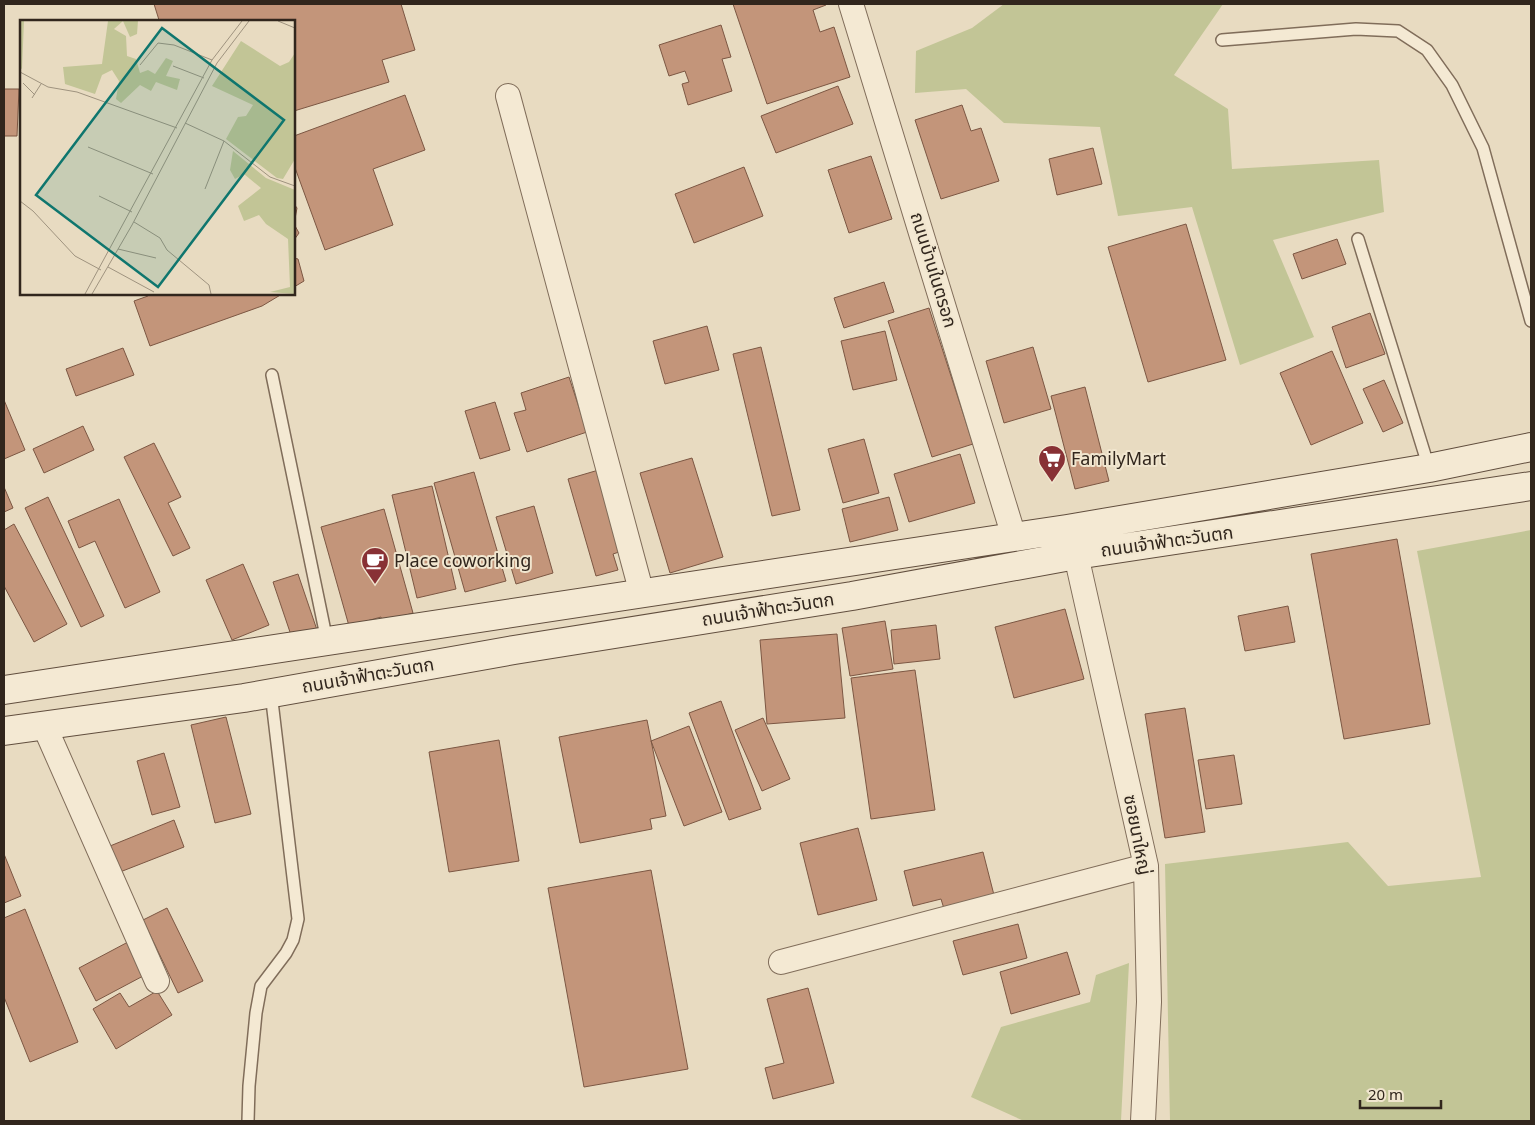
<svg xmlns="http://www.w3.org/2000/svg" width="1535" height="1125" font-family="Georgia,'Noto Sans Thai',serif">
<rect width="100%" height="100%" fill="#e8dbc1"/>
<!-- green -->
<path fill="#c2c596" d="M1004,4H1223L1174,75L1228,109L1232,169L1379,160L1384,212L1273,240L1314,337L1240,365L1192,207L1118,216L1100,127L1004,123L966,89L915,93L916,51L972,28Z
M1531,530V1121H1170L1165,864L1348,842L1388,886L1481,877L1417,551Z
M1129,963L1121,1121H1024L971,1097L1001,1027L1090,1002L1096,975Z"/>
<!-- building -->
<path fill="#c3957a" stroke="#7c5743" d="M154,4H401L415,50L382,60L389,82L294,111V21H156L159,20Z
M733,4H826V5L813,10L820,32L834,27L850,77L767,104Z
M721,25L731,57L722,59L732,91L688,105L682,84L689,82L685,71L669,76L659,45Z
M838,86L853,124L776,153L761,116Z
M4,89H19L17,136H4Z
M405,95L425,150L373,169L393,225L325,250L294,165V136Z
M962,105L971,131L981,128L999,181L941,199L915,120Z
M1093,148L1102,184L1057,195L1049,159Z
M871,156L892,219L849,233L828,170Z
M744,167L763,216L694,243L675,194Z
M294,204L297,208L294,224L299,233L294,240Z
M1186,224L1226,360L1148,382L1108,247Z
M1337,239L1346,264L1302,279L1293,254Z
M294,258L298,259L304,281L294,287Z
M884,282L894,312L844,328L834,298Z
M147,294H282L262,306L150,346L134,301L148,296Z
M929,308L973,444L932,457L888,321Z
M1370,313L1385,354L1346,368L1332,327Z
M707,326L719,370L665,384L653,341Z
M885,331L897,380L853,390L841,341Z
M761,347L800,510L772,516L733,354Z
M1033,347L1051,409L1004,423L986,361Z
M123,348L134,375L76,396L66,369Z
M1332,351L1363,423L1311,445L1280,373Z
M569,377L587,432L527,452L514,413L526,410L521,393Z
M1384,380L1403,423L1383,432L1363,389Z
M1085,387L1109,481L1075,489L1051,396Z
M4,400L25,450L4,459Z
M495,402L510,450L480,459L465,411Z
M83,426L94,450L44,473L33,449Z
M864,439L879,493L843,503L828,449Z
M154,443L181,497L168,503L190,548L173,556L124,457Z
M960,454L975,503L909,522L894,474Z
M692,458L723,557L670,573L640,473Z
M602,469L625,550L613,554L618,570L596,576L568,479Z
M474,472L506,581L465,592L434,483Z
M432,486L456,589L417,598L392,495Z
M4,487L13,508L4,512Z
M48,497L104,616L81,627L25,508Z
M889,497L898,530L850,542L842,509Z
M119,499L160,592L125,608L95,541L79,548L68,521Z
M534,506L553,573L516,584L496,517Z
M384,509L413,613L382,622L381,617L349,626L321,527Z
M14,524L67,624L34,642L4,586V530Z
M1397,539L1430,724L1344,739L1311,554Z
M243,564L269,625L232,640L206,580Z
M298,574L317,630L292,638L273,582Z
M1288,606L1295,642L1245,651L1238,616Z
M1065,609L1084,679L1014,698L995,627Z
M885,621L893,669L850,676L842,628Z
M936,625L940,659L894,664L891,630Z
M837,634L845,718L767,724L760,640Z
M915,670L935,810L871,819L851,678Z
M721,701L761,809L729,820L689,713Z
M1185,708L1205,832L1165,838L1145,714Z
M226,717L251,814L215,823L191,725Z
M763,718L790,779L762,791L735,730Z
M647,720L666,816L650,819L652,829L580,843L559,737Z
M689,726L722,812L684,826L651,741Z
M499,740L519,861L449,872L429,752Z
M164,753L180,807L152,815L137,761Z
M1234,755L1242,804L1206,809L1198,760Z
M174,820L184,847L120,872L110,846Z
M858,828L877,900L818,915L800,843Z
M983,852L995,899L945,912L941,899L913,906L904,871Z
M4,854L21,896L4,903Z
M651,870L688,1069L584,1087L548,888Z
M167,908L203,981L178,993L143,920Z
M25,909L78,1042L30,1062L4,997V918Z
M1018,924L1027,958L963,975L953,941Z
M128,942L145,975L96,1001L79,968Z
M1067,952L1080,994L1011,1014L1000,972Z
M808,988L834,1083L773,1099L765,1068L784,1063L767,999Z
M157,991L172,1015L116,1049L93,1009L120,993L129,1007Z"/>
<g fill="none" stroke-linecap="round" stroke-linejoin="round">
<defs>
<path id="service" d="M1222,40L1356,29L1398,31L1427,50L1452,85L1483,148L1531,321
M1358,239L1429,468
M272,375L327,641
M248,1121L249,1086L256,1013L261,986L286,953L293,940L298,919L271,693"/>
<path id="minor" d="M851,4L1014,537
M508,96L642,594
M1076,555L1146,866L1149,1002L1143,1121
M44,725L157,981
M781,962L1146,866"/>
<path id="secondary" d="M4,690L1067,529L1429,468L1531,447
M4,731L244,698L514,650L852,596L1076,555L1531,486"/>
</defs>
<!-- service casing -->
<use href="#service" stroke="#806d5a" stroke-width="14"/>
<!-- minor casing -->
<use href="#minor" stroke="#806d5a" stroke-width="26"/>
<!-- secondary casing -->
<use href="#secondary" stroke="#614e3e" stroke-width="30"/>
<!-- service -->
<use href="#service" stroke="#f4e9d3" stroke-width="11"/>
<!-- minor -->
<use href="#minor" stroke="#f4e9d3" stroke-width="24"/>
<!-- secondary -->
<use href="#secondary" stroke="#f4e9d3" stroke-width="28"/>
</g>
<!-- icons -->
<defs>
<symbol id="supermarket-pin" viewBox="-11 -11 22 30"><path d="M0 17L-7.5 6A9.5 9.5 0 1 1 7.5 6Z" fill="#883135" stroke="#f1e6cf"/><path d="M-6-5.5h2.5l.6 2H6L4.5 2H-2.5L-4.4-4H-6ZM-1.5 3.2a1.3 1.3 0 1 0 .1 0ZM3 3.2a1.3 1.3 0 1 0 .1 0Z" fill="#fff"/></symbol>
<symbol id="cafe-pin" viewBox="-11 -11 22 30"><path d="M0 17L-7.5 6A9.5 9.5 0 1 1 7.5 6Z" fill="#883135" stroke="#f1e6cf"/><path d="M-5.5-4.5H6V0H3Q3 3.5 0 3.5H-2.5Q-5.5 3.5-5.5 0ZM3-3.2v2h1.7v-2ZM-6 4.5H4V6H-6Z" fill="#fff"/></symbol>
</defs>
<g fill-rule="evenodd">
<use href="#supermarket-pin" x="1036" y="443" width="32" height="43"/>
<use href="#cafe-pin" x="359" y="545" width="32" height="43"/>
</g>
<g text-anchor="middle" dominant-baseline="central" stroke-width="4" stroke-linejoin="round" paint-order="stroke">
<!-- street labels -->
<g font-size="18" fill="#31261d" stroke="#f1e6cf">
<text transform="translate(933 270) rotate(73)">ถนนบ้านในตรอก</text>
<text transform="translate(1167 542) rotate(-8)">ถนนเจ้าฟ้าตะวันตก</text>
<text transform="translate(768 610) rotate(-9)">ถนนเจ้าฟ้าตะวันตก</text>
<text transform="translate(368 676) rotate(-10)">ถนนเจ้าฟ้าตะวันตก</text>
<text transform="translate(1137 835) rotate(79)">ซอยนาใหญ่</text>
</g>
<!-- poi labels -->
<g font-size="18" fill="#31261d" stroke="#f1e6cf" text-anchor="start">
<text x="1071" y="459">FamilyMart</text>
<text x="394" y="561">Place coworking</text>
</g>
</g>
<!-- overview -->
<g transform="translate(20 20)">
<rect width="275" height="275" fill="#e8dbc1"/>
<path d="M0,1H4L2,49L0,48ZM88,1H103L94,9L106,16L107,36L116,39L120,53L128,50L135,54L146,38L153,41L146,56L160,59L157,70L136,62L131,71L120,65L101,83L96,79L99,61L92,50L82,55L75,74L45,64L43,47L82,44ZM103,1H118L117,14L110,17ZM221,21L260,46L269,42L275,33V139L263,159L257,158L206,119L218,97L226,96L233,85L192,66ZM213,131L246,158L275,170V274L250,272L270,267L268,219L246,204L239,195L224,201L218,186L241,168L224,154L215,159L210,150Z" fill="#c2c596"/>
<path fill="none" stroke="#9f937f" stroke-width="1" d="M258,1L275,8M120,45L138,23L154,25L192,40M153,46L184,58M0,52L28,67L57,72L157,108M3,63L15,75M12,78L21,64M165,103L204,121L250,157L275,166M68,127L133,154M185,169L204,121M79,176L112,192M0,181L13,191L55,236L81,250M114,202L140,218L147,230L189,265L191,274M98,229L136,238M88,247L134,272M65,274L192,40L222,1M72,274L112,205L197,43L229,1"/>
<path fill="#0f766e" fill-opacity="0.15" stroke="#0f766e" stroke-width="2.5" d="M142,8L264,100L138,267L16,175Z"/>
<rect width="275" height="275" fill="none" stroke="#31261d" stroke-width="2.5"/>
</g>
<!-- border -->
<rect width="1535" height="1125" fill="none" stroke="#31261d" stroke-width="10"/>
<!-- scale -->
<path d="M1360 1100v8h81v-8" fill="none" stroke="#31261d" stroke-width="2.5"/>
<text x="1368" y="1100" font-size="15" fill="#31261d" stroke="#f1e6cf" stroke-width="4" paint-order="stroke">20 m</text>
</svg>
